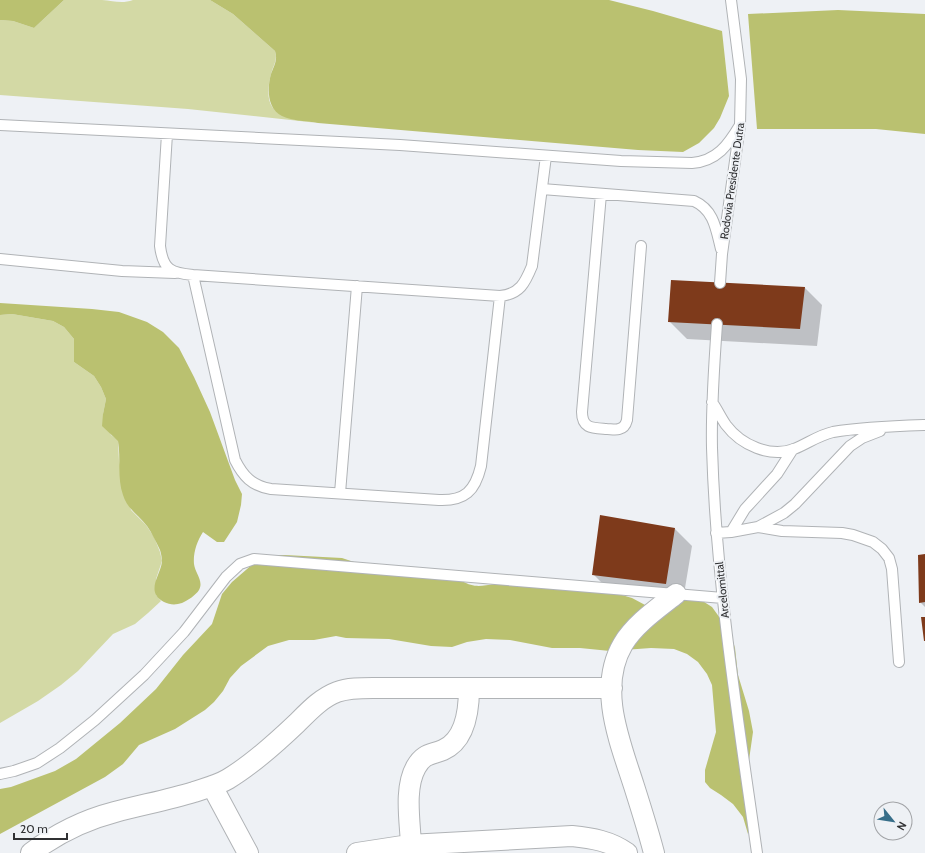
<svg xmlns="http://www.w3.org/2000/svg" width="925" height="853" font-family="Cabin,sans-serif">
<rect width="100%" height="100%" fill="#eef1f5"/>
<!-- green -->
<path fill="#d3d9a5" d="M64,0C77,0 90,0 102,0C114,1 122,4 133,0H210L233,14L275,51C278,60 273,66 271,74C260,117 285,118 318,123L188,109L0,95V20L13,21L34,28Z
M12,314L53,321L64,327L74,339V362L94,376L101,387L106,399L103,414L111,435L118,440L119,461L131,510L146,525L154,537L160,552L162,561L156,579V595L161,601L148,613L135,624L113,634L78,671L61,685L38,701L0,723V315Z"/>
<!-- forest -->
<path fill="#bac170" d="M0,0H64L34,28L13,21L0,20Z
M210,0H609L653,11L722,31L729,96L720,118L714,128L699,143L683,152L638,150L318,123C307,121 293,121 282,116C267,109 267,88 271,74C274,66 278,60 275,51L233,14Z
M838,10L925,14V134L876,129H757L748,14Z
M0,303L92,309L119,312L147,322L163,332L179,348L194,377L210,412L235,480L242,494L241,505L237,522L224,542H217L203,532C197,541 193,553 194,564C195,573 204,581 199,590C196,595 187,601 182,603C176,605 170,605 164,602C145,592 160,576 162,562C162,558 161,553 160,550C156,542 152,533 147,526C139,515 127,509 123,495C117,478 121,458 118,441L102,426L103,414L106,399L101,387L94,376L74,362V339L64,327L53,321L12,314L0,315Z
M273,555H285L342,558L360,564L462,581C474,588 481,586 495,584L615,593L632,598L647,606L682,598L701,600L712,607L725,625L732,638L735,648L738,675L749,711L753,732L749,760L751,822L748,834L743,817L733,804L721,795L710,788L705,782V770L716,732L712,685L707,674L698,662L687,654L674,649L651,648L610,651L580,648H552L510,640L486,639L467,642L452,647L431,646L389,639L346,638L336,636L314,640H289L268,646L241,666L230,678L223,691L214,702L205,710L175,729L139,745L123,764L105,777L0,834V789L11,787L55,771L76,759L120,723L156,689L183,655L212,624L222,594L232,582L254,563L264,557Z"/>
<!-- shadow -->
<path fill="#0003" d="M805,288L822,305L817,346L687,339L670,322Z
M675,529L692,546L683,600L611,592L593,574Z
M925,555V607L920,602Z"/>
<!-- building -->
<path fill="#7e3a1b" d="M671,280L805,287L800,329L668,322Z
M600,515L675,528L666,584L592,575Z
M925,554V602L919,603L918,555Z
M921,617H925V641H924Z"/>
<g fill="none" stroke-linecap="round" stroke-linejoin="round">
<defs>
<path id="lane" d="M0,125L400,145L621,161L692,163C717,161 728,145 740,125
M167,134L160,246C163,270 171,273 193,275L500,296C520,294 525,283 532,266L546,156
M542,189L694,201C714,210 716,229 721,249
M601,194L582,412C582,429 593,428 607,429C610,429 616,430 619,429C624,428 626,424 627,420L641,246
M0,259L122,271L175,273
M193,275L235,460C243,476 252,486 271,489L439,500C465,501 475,491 481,466L500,296
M720,283L722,254L740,125L741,79L731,0
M717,324C714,366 711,407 712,448C716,584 738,718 757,853
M712,402C717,409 721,418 726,425C741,445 770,458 794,449C807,444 819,435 833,432C863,427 895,426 925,425
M340,493L357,286
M758,527L784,513L795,504L850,446L862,438L880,431
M731,532L745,509L777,474L793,449
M716,533L731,532L758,527L782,531L842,533L853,535L873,542L882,549L889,558L892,569L899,662
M0,774L14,771L37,763L60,748L95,720L144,675L184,632L226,577L240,564L254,559L723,598"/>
<path id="street" d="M212,786L248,853
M411,845C410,821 404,788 416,767C424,753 431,755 443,750C466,740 469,709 469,688
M31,853C56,834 84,820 115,812C141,805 168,800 194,792C206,788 218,785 228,779C253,764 276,743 297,723C309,711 321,698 337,692C348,688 361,688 373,688H612
M357,853L409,845L572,836C592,838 610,841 627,853
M654,853C648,830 641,808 634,786C620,742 597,688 623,644C635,624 657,609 676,594"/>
</defs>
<!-- lane casing -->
<use href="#lane" stroke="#b0b3b6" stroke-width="12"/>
<!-- street casing -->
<use href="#street" stroke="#b0b3b6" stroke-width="22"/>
<!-- lane -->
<use href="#lane" stroke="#fff" stroke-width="10"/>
<!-- street -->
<use href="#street" stroke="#fff" stroke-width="20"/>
</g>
<g text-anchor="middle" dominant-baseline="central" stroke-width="4" stroke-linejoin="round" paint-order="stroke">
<!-- street labels -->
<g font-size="11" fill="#303133" stroke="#eef1f5">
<text transform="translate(732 181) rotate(-82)">Rodovia Presidente Dutra</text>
<text transform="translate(722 590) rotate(-96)">Arcelomittal</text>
</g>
</g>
<!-- north arrow -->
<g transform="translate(893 821) rotate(120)"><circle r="19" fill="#eef1f5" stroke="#a2a4a7"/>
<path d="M0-3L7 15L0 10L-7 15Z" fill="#376e89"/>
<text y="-6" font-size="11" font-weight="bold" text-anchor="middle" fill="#303133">N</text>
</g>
<!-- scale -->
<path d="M14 833v6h53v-6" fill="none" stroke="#303133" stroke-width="2"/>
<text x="20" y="833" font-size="12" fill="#303133" stroke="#eef1f5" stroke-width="3" paint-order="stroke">20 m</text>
</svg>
